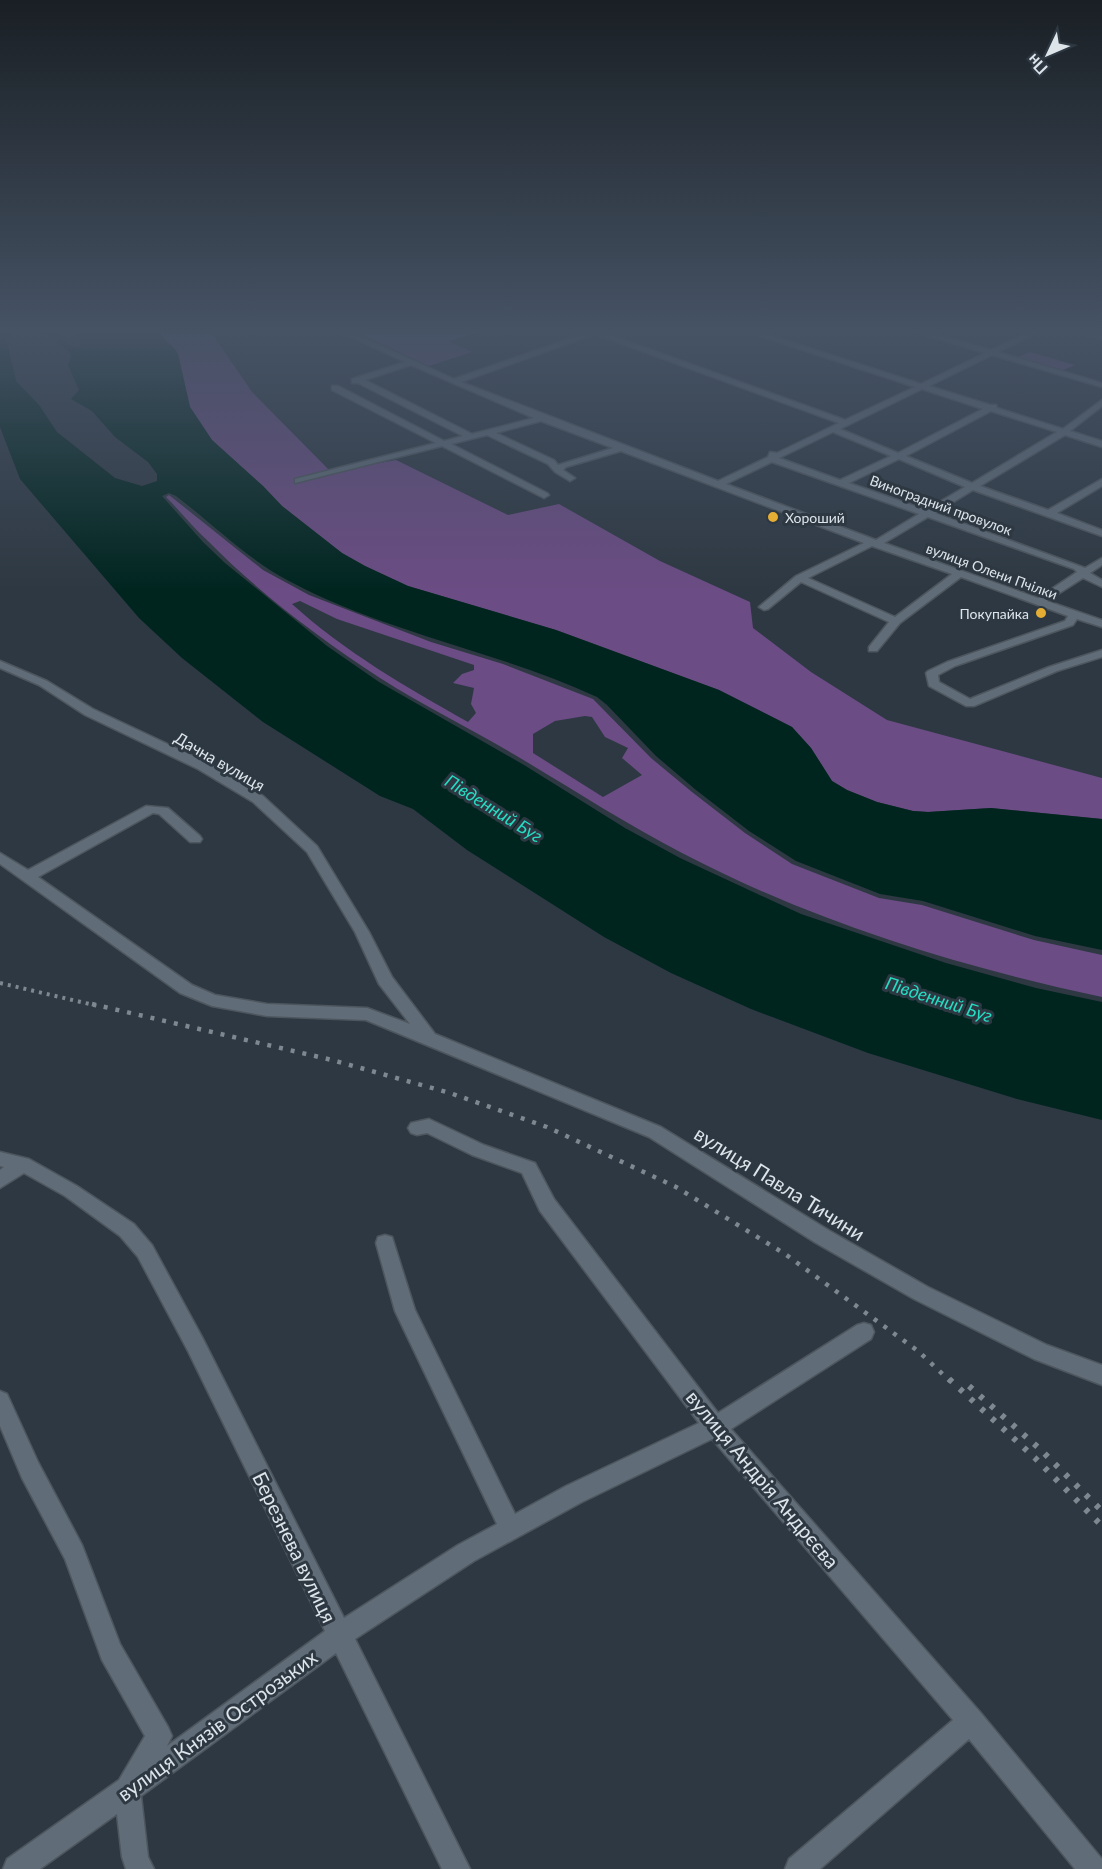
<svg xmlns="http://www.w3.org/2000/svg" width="1102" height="1869" font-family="Lato,sans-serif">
<rect width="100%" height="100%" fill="#2d3842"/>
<!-- green -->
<path fill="#6b4c84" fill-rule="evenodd" d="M158,329H209L252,392L331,472L396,460L508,515L559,504L660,561L750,602L753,628L811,672L887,720L1102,778V819L991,808L928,812L913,811L877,802L847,790L832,781L811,748L792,727L719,690L556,630L408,586L365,566L342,553L282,506L263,486L212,440L190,407L178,354C172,343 165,343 158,329Z
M349,329H488L449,341L472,352L429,366Z
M1030,352L1075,365L1063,370L1018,357Z
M169,495L263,570L309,595L431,642L503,664L593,699L651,758L692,792L745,833L792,864L879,898L922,905L1034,940L1102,955V997C957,966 814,922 682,853C624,823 571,788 515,755C471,729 424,706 380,678C319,638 259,593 208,541C195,529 183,515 171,502L166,497ZM300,601L337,619L474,665V670L462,674L453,683L474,688L471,704L476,713L468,722C406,687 345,652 292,604ZM585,716L592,717L605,737L628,748L622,758L642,775L603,797L533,753V734L555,721Z"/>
<!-- water -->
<path fill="#00251f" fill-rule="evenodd" d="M0,329H59C64,337 68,349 79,347L80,343L75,329H158C164,343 173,343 178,354L190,407L212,440L263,486L282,506L342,553L365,566L408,586L556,630L719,690L792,727L811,748L832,781L847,790L877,802L913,811L928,812L991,808L1102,819V950L1035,936L923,901L880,894L796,861L749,831L696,790L656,756L607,705L597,697C498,651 386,633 289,581C247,559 213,524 176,496L169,493L162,496L203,542L225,563L327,646L379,682L524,765L625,828L680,858L801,914L946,963L1036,988L1102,1002V1120L1017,1099L868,1053L751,1009L671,973L604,937L467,850L413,809L380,796L263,722L182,658L139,618L20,479L0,427ZM21,331L48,335L69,352L71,356L68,365L79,390L71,399L92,411L115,437L148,462L157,474V481L142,486L115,478L57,432L39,405L16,381L7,342L9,335Z"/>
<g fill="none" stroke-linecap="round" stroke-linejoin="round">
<defs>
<path id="minor" d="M334,329H344L454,379L597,329H608L602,332L845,420L915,387L739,329H750L921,384L985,353L905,329H917L991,350L1035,329H1045L998,352L1102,383V387L992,355L929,386L990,405H996L997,408L1063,429L1102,400V406L1070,431L1102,441V447L1065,435L980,486L1048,510L1102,479V486L1057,513L1102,530V536L973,490L935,513L1085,568L1102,558V565L1090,573L1102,580V587L1083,578L1047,601L1102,620V627L1077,619L1073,625L955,666L938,675L939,682L970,699L1049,667L1102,650V657L1057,671L974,706H966L929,686L926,673L928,671L947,662L1065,621L1068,616L961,577L900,623L877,651H869V647L889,622L801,582L768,609L764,610L759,607L796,576L864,543L621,451L566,467L563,470L575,478L570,481L555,472L548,464L487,435L451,444L547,493L549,495L544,498L442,446L295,483V479L436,443L332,390V386H338L444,441L463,436L358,383H352V379L405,362ZM595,334L839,423L777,453L770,452L768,457L718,481L461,382ZM411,365L534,418L472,434L365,380ZM922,389L983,409L898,453L840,429ZM991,411L1057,432L972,483L906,456ZM541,421L613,448L558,465L554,460L496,433ZM833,432L891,456L840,480L779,458ZM899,459L965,487L926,510L849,483ZM772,462L919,514L876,540L726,484ZM928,517L1074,569L1077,572L1038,598L884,543ZM872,546L952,574L895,617L808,578Z
M1067,329H1079L1102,335V339Z
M0,661L47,681L93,709L208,763L263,796L317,846L369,932L392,977L435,1034L661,1127L830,1231L928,1287L1047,1345L1102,1365V1385L1034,1359L914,1299L816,1243L649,1137L366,1020L267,1016L212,1006L180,993L0,864V853L28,870L146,806L168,808L200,836L202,839L200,842H190L159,814L153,813L38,877L192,985L215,995L267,1004L367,1008L410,1024L379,984L355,932L307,852L253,802L198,769L85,715L39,685L0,668Z
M429,1119L484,1145L535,1163L554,1199L718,1413L857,1325L864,1323L871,1325L874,1332L871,1339L731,1429L980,1712L1102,1859V1869H1075L969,1739L820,1869H785L789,1859L953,1720L712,1439L582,1502L474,1561L355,1639L470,1869H442L336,1653L141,1796L148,1857L154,1869H126L122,1857L117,1814L40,1869H3L7,1859L119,1780L145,1736L102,1660L65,1559L22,1478L0,1426V1391L7,1394L38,1462L82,1545L120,1644L168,1727L172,1736L167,1746L325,1631L188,1351L138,1257L120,1236L65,1196L24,1173L0,1188V1170L4,1167L0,1166V1152L29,1159L77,1186L134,1224L152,1245L202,1337L344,1618L458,1545L497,1524L395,1311L376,1243L378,1237L385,1235L392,1237L415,1310L515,1514L566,1486L699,1423L540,1211L522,1173L472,1155L427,1133L417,1135L411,1133L408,1128L411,1123Z"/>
</defs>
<!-- minor casing -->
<use href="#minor" stroke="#4d565e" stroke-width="3"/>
<!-- minor -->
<use href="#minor" fill="#606c77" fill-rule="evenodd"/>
<!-- rail-far2 -->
<path stroke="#7e8890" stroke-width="4" stroke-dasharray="3 5" stroke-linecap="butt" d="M0,983L98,1006"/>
<!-- rail-far1 -->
<path stroke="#7e8890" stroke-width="4.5" stroke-dasharray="4 8" stroke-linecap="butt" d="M92,1004L332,1060L450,1093L547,1127L676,1187L785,1254L918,1351L950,1381"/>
<!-- rail -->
<path stroke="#7e8890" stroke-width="6" stroke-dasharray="4.5 10" stroke-linecap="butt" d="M949,1379L1035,1458L1102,1526
M969,1386L1042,1451L1102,1511"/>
</g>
<!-- sky -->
<linearGradient id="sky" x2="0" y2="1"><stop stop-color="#191f24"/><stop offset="0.56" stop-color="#465365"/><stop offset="1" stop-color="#465365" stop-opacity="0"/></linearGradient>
<rect width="1102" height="591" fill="url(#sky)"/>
<!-- markers -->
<g fill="#e4ae35" stroke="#2d3842" stroke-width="2">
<circle cx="773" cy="517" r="6"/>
<circle cx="1041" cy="613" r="6"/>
</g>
<g text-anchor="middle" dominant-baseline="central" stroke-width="6" stroke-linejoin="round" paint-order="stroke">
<!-- far-street labels -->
<g font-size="14" fill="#dde4ea" stroke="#2d3842">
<text transform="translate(941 505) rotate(20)">Виноградний провулок</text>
<text transform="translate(992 571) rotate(20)">вулиця Олени Пчілки</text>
</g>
<!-- far-poi labels -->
<g font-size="14" fill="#dde4ea" stroke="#2d3842" text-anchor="start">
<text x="785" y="517">Хороший</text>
<text x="1029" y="613" text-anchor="end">Покупайка</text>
</g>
<!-- street labels -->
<g font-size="16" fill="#dde4ea" stroke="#2d3842">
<text transform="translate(220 761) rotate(30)">Дачна вулиця</text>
</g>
<!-- water labels -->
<g font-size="18" font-style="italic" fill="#25ddc3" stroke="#2d3842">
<text transform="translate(494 808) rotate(32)">Південний Буг</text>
<text transform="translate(939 999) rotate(18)">Південний Буг</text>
</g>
<!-- near-street labels -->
<g font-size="20" fill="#dde4ea" stroke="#2d3842">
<text transform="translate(780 1183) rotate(32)">вулиця Павла Тичини</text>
<text transform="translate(763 1479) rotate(50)">вулиця Андрія Андрєєва</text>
<text transform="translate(295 1547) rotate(64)">Березнева вулиця</text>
<text transform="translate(217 1725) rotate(-36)">вулиця Князів Острозьких</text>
</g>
</g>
<!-- north arrow -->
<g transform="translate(1048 54) rotate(226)" stroke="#2d3842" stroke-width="4.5" paint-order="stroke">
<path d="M0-4.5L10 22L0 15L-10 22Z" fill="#dde4ea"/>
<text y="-9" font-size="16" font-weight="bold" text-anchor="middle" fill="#dde4ea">Пн</text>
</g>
</svg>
